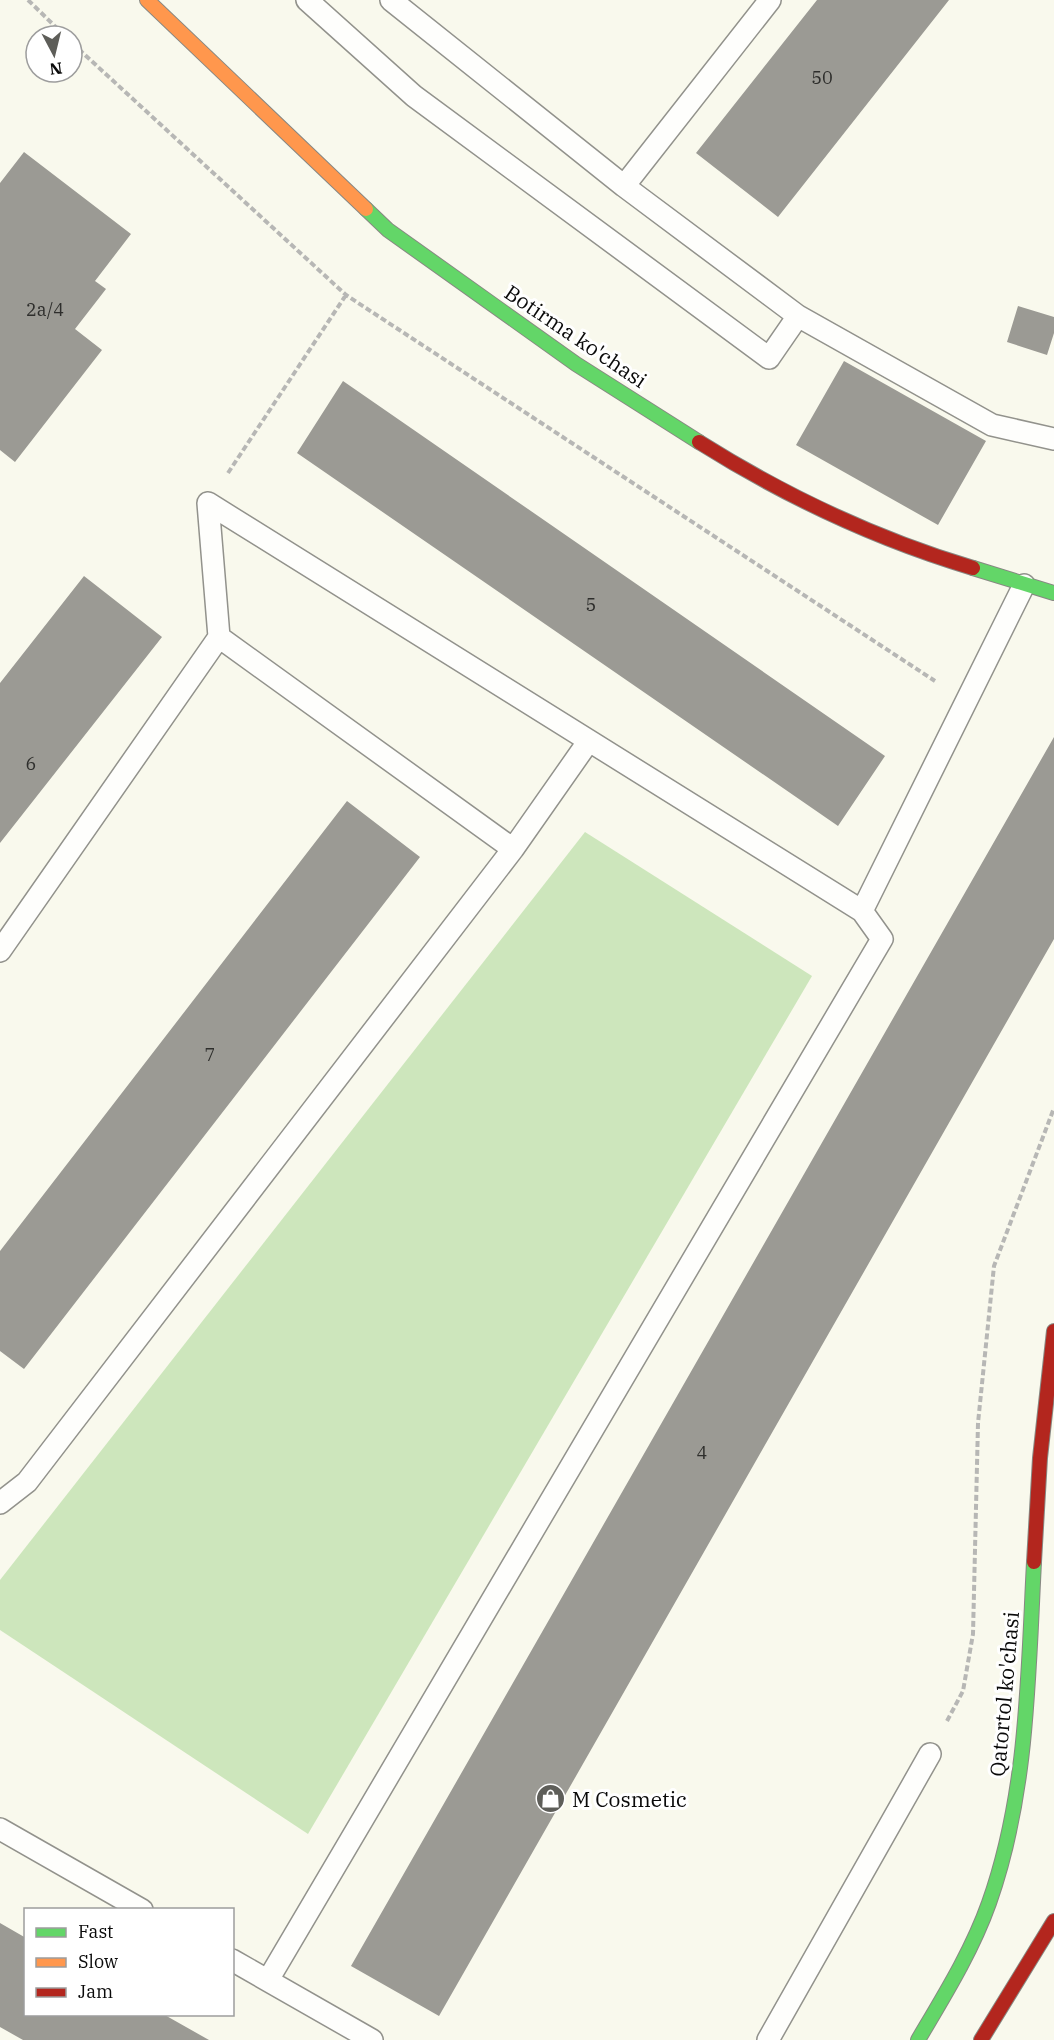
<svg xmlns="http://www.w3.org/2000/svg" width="1054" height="2040" font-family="'IBM Plex Serif',serif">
<rect width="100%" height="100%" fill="#f9f9ed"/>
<!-- forest -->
<path fill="#cde6bc" d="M585,832L812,976L308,1834L0,1630V1580Z"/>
<!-- building -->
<path fill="#9b9a94" d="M817,0H949L778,217L696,153Z
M24,152L131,234L95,281L106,289L75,329L102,350L15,462L0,450V183Z
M1018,306L1054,317V333L1047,355L1007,342Z
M844,361L986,441L938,525L796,445Z
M343,381L885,756L838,826L297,453Z
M84,576L162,637L0,843V683Z
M1054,737V939L439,2016L351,1966Z
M347,801L420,857L24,1369L0,1351V1251Z
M0,1923L26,1938V2014H163L209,2040H23L0,2027Z"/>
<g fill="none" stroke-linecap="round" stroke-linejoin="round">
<defs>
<path id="lane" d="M307,0L414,96L769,358L798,316
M391,0L624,186L798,316L992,425L1054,439
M624,186L770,0
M219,637L513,849
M0,951L219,637L208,503L862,911
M0,1503L27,1482L513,849L588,742
M0,1829L142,1910
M232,1960L372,2040
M268,1980L882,939L862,911L1024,585
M768,2040L930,1754"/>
<path id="fast" d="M366,209L388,230L576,364L699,442
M973,568L1054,593
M918,2040C944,1996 972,1951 989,1903C1028,1793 1028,1676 1034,1562"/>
<path id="slow" d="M147,0L366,209"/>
<path id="jam" d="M699,442C785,496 876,539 973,568
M1034,1562L1040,1458L1054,1331
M981,2040L1054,1921"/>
</defs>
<!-- lane casing -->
<use href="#lane" stroke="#92928c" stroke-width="24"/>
<!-- fast casing -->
<use href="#fast" stroke="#888883" stroke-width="16"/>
<!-- slow casing -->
<use href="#slow" stroke="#888883" stroke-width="16"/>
<!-- jam casing -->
<use href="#jam" stroke="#888883" stroke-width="16"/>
<!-- path -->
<path stroke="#b7b7b5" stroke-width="4" stroke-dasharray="6 3" stroke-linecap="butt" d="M28,0L65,36
M72,43L346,295L935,681
M228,473L346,295
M947,1721L963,1691L973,1634L978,1423L994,1266L1054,1108"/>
<!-- lane -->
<use href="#lane" stroke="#fefefc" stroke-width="21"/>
<!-- fast -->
<use href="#fast" stroke="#63d668" stroke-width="14"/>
<!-- slow -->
<use href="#slow" stroke="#ff974d" stroke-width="14"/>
<!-- jam -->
<use href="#jam" stroke="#b3261e" stroke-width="14"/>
</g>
<!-- icons -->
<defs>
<symbol id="shop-disc" viewBox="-11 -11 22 22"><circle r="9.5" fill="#5e5e59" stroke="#fff"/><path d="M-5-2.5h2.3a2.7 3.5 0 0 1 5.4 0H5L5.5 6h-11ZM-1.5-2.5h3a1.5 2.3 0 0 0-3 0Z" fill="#fff"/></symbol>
</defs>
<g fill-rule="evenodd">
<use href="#shop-disc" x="534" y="1782" width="33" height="33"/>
</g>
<g text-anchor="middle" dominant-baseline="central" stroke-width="6" stroke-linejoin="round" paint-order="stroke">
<!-- number labels -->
<g font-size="18" fill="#2e2e2c">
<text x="822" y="77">50</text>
<text x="45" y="309">2a/4</text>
<text x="591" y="604">5</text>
<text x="31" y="763">6</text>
<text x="210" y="1054">7</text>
<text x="702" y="1452">4</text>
</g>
<!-- street labels -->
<g font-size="21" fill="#0a0a0a" stroke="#fff">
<text transform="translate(576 336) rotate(34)">Botirma ko'chasi</text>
<text transform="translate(1004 1694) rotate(-85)">Qatortol ko'chasi</text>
</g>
<!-- poi labels -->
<g font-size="21" fill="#0a0a0a" stroke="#fff" text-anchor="start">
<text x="572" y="1799">M Cosmetic</text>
</g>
</g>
<!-- legend -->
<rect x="24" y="1908" width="210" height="108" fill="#ffffff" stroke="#9d9d9d" stroke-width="1.5"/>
<rect x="36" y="1928" width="30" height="9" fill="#63d668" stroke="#9d9d9d" stroke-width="1.5"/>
<text x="78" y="1938" font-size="18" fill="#0a0a0a">Fast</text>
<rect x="36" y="1958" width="30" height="9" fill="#ff974d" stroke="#9d9d9d" stroke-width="1.5"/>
<text x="78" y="1968" font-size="18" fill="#0a0a0a">Slow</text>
<rect x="36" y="1988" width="30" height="9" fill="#b3261e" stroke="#9d9d9d" stroke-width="1.5"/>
<text x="78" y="1998" font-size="18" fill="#0a0a0a">Jam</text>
<!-- north arrow -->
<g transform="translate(54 54) rotate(173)"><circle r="28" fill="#ffffff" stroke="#9d9d9d" stroke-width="1.5"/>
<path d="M0-4.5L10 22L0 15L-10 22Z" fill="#5e5e59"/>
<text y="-9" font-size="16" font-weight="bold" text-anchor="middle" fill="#0a0a0a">N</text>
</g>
</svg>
